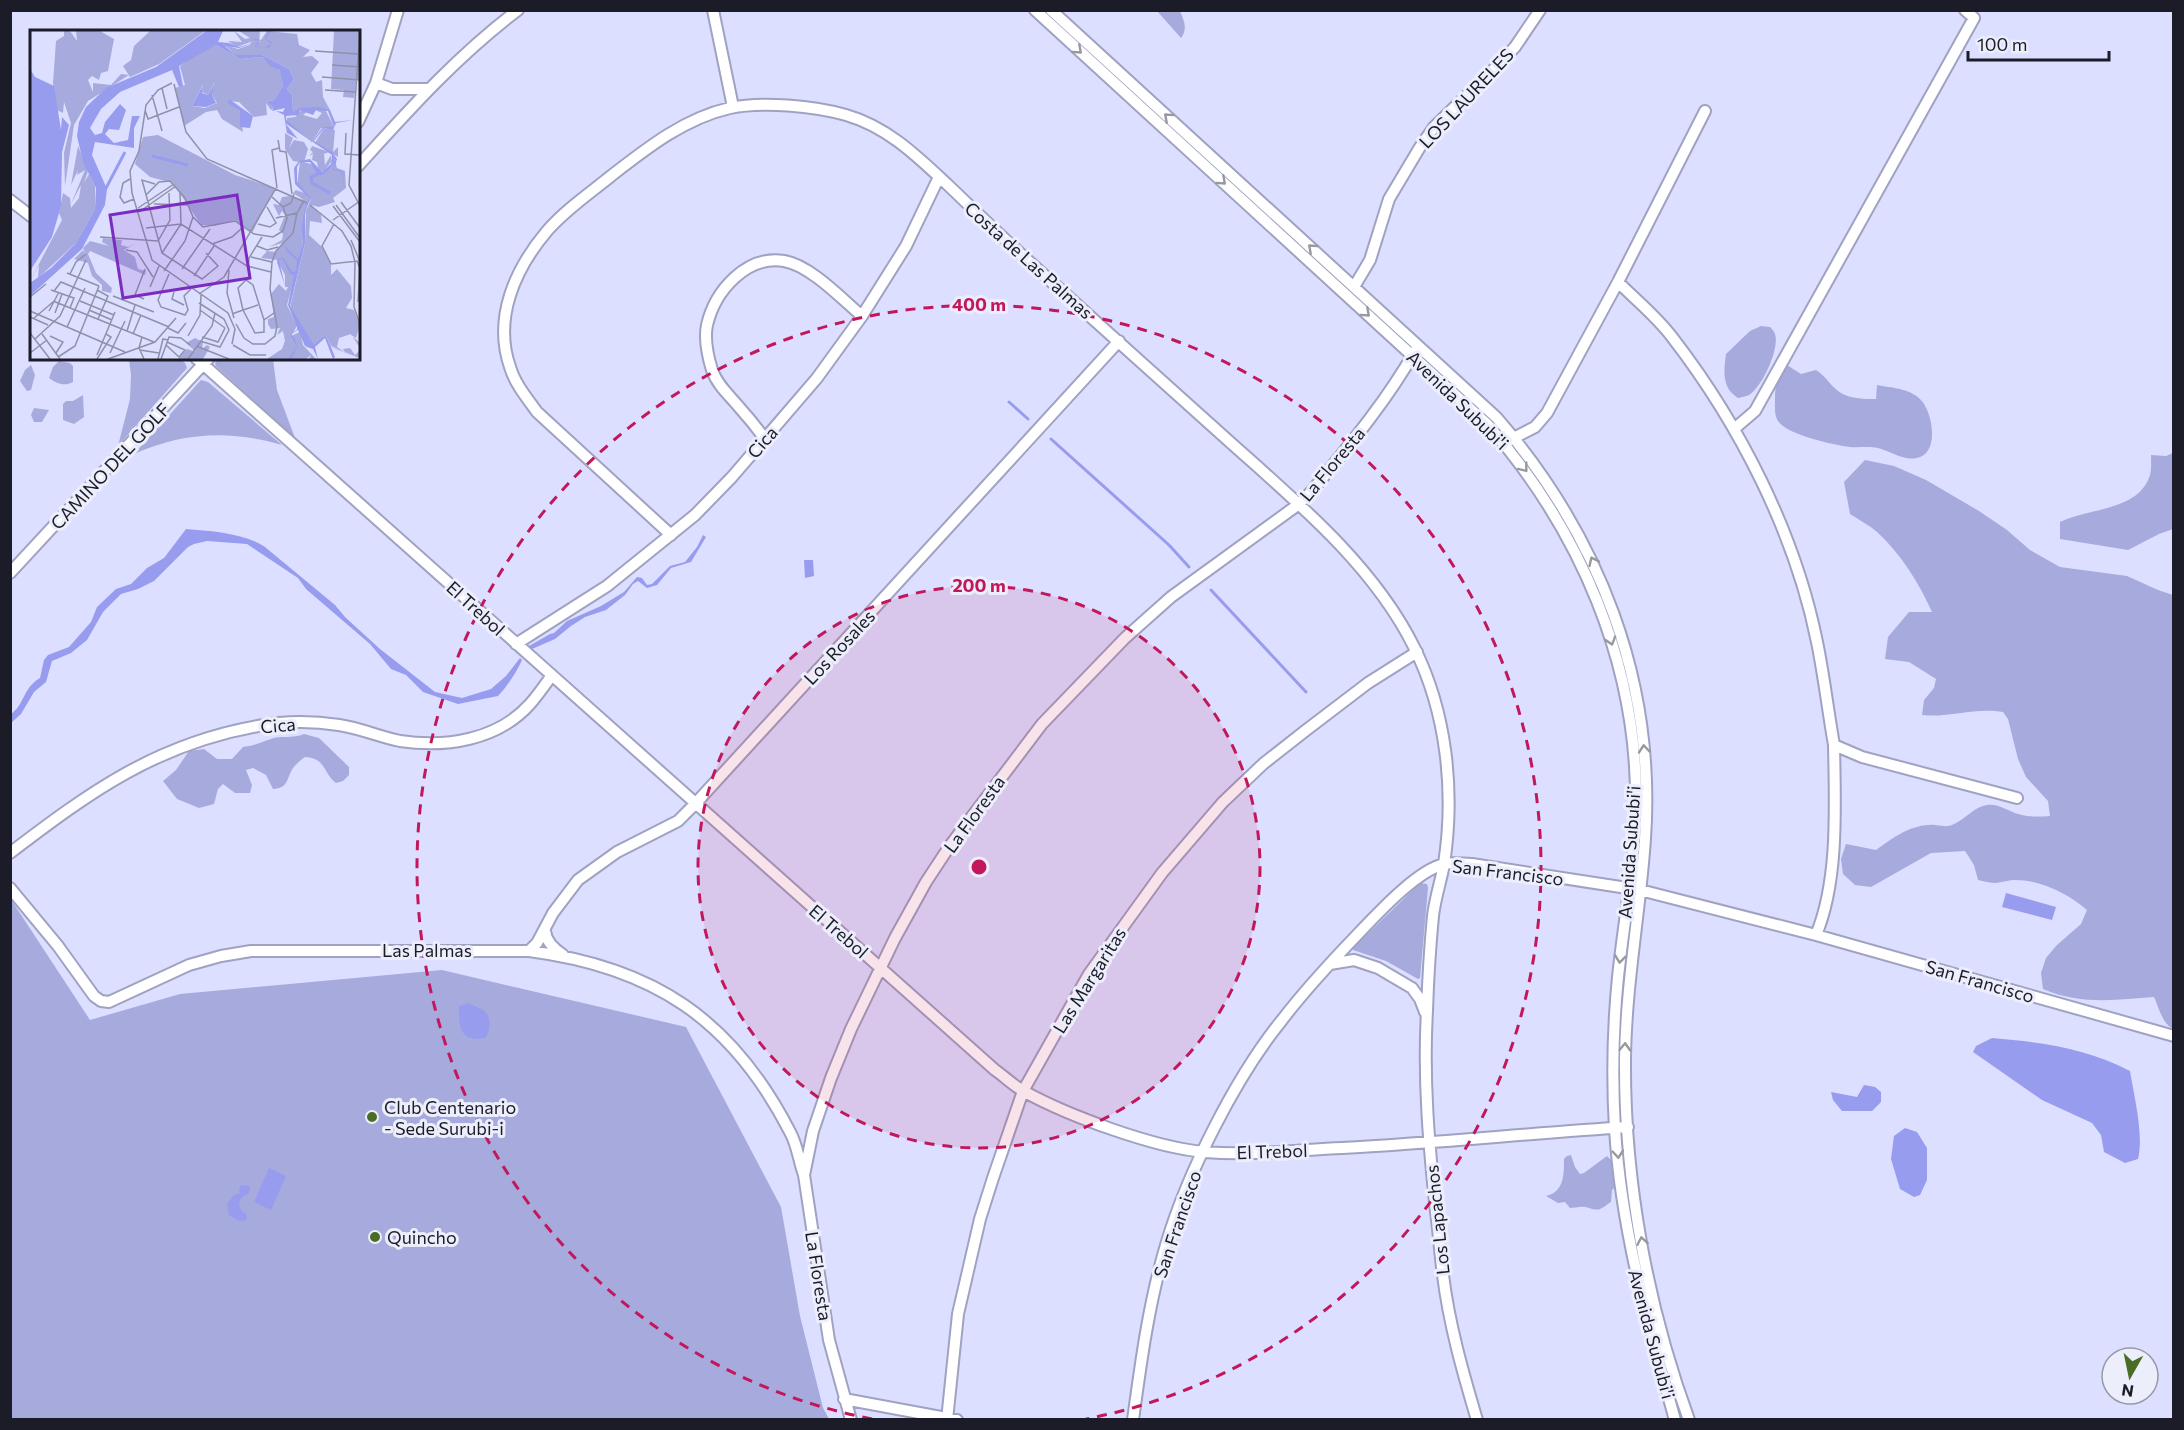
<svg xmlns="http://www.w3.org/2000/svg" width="2184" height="1430" font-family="Commissioner,sans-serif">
<rect width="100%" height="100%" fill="#dcdfff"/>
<!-- green -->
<path fill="#a7aadd" d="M1157,11H1180C1184,21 1188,28 1181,38Z
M1761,326L1770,327C1771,328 1775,332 1775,334C1780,349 1761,390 1747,396C1746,396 1739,398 1738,398C1721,388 1724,370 1726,354L1750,331Z
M129,359H180L185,363L187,368L118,446L130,399L131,375Z
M218,359H273L277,390L295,438L216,366L215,363Z
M59,361L70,363L73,366V382C64,387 56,383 49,378L53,367Z
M31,365L35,375L31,390L27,391L20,381L25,370Z
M1787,365L1801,374L1816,370C1826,376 1831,387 1841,393C1851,399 1865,399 1876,399L1877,385C1891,388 1909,388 1920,399C1933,411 1940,454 1917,458C1904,461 1890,451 1878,448C1869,446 1859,448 1850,447C1834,445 1787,435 1778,421C1774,415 1775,406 1775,399C1775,386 1777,374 1787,365Z
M201,380L208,382L282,445C230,430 184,432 134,454Z
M83,395L84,417L74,424L63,420V404L66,401H73Z
M34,408L49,410L42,422H34L31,415Z
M2173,453V529L2159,534L2128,550L2060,539V522C2088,508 2136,511 2149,478C2152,471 2151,462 2151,455L2166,456Z
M1865,460L1894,466L1926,480L1979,511L2007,530L2030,550L2060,567L2127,576L2158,590L2173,595V1029C2162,1023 2159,1008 2154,997C2116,1000 2080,1005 2043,989L2041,973L2046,958L2057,945L2081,924L2087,910C2068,894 2041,880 2015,880C2009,880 2003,882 1996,883C1990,883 1984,881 1978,880L1974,865L1965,851L1931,853L1871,887L1855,885L1843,874L1841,859L1846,844L1876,850C1893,838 1908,826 1929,825C1937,824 1944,828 1952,825C1965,820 1973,807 1987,805C1997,803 2009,811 2018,814C2028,817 2040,817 2050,816L2048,801L2026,777L2018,759L2008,719L2003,712C1975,707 1949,718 1922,715L1924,700L1934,688L1936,679L1909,662L1885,659L1888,637L1909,612H1932C1919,583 1901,554 1877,532C1869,525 1859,520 1850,514L1844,482Z
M304,734L319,738L349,767V775L343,781L336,783C323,773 326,758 305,757C301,760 296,764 293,768C286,779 289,788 273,789L266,775L253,768L246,770L252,785L250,793H235L223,784L218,789L214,804L199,808L177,799L163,781L176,770L189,751L204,749L217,759H232L243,747C258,745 258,743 271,739C281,735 293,739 304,734Z
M1420,883L1427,884L1428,888L1420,978L1418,979L1386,961L1353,950V948Z
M10,898L90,1020L180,994L442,970L686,1027L781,1207L800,1316L823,1408L829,1419H11Z
M1632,902L1622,1024V1111L1620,1110L1618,1060L1621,983Z
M1571,1155L1575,1167L1580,1174L1584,1173L1607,1156L1613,1162L1618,1184L1612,1190L1611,1202C1598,1211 1600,1211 1585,1207C1581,1206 1574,1208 1570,1208L1565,1202L1558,1203L1546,1196C1564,1192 1564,1175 1564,1159L1567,1156Z"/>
<!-- water -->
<path fill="#989cee" d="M186,529C211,531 244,533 265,547L335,605L345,617L380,649L435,692L462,698L491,689L506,676L520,658L522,660C516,673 508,685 498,696L458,704L423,692L406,675L391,669L370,644L306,589L298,578L247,544L207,541L194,544L188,547L154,581L138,589L121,594L103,612L87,640L71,653L52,661L46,682L34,692L21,714L11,723V714C25,704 22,689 40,678L44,660L48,655L69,647L91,622L97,607L116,589L131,584L147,568L164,558Z
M703,535L706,537L691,562L671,568L657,585L647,588L638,581L633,584L625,595L606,610L585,617L571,626L555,639L532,649L529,646L550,634L554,633L567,621L601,606L624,592L637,577L642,578L647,585L652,584L670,566L685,562L697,547Z
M804,560H813L814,576L805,578Z
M2006,893L2056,907L2052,920L2002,907Z
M469,1003C474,1006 484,1009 487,1014C491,1020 490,1033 485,1038C459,1042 459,1027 459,1006Z
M1992,1038C2040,1042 2087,1048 2130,1071C2134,1096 2144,1135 2138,1159L2125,1163L2104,1152L2101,1135L2092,1123L2042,1100L1973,1052L1976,1046Z
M1864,1085L1875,1087L1881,1092V1102L1872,1111H1842L1833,1100L1831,1092L1857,1097Z
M1905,1128L1917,1132L1927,1148V1180L1920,1195L1914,1197L1900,1189L1891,1159L1894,1136Z
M269,1168L286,1176L271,1210L254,1202Z
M241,1185L249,1186L250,1190L248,1194C237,1198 236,1209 247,1215L246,1220L239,1221L229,1215L227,1204L234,1195L240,1193L239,1190Z"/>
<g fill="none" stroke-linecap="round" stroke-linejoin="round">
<!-- stream -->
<path stroke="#989cee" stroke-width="3" d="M1009,402L1028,419
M1051,439L1169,545L1189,567
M1211,590L1306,692"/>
<defs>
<path id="minor" d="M713,10L733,107
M1035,10L1488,425C1580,530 1638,664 1636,806C1635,863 1624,920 1618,977C1613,1027 1612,1079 1615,1129C1621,1228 1648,1324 1675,1420
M1051,10L1497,418C1599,536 1656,681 1645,839C1640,912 1626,984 1625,1058C1624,1180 1647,1305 1689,1420
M376,83L392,89H428
M358,122L376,83L398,10
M358,166C408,111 458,55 518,10
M10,200L32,217
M1618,282C1636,300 1657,317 1672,337C1740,425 1795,533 1817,642C1824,676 1828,711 1834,745L1862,757L2017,798
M1354,287L1370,260L1389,199L1420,147L1434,127L1494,69L1515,47L1540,10
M196,358L995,1070C1005,1077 1014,1086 1025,1092C1069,1116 1155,1148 1205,1152C1250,1156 1297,1150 1342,1148C1437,1143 1532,1133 1628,1127
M1734,429L1755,411L1974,18L1965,10
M765,439C757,428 748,417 739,407C730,396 717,385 712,370C708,357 704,340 707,325C715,291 746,255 784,261C810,265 843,300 862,316
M1510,440L1535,427L1547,413L1618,282L1705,111
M671,535L537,412C527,398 515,384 510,367C493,318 515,269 547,231C565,210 590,193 611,176C647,148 685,118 730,108C762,101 814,106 846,115C888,127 918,157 949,186C977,213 1005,240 1034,266C1099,325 1166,384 1231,443C1297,502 1374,566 1414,647C1447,713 1455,792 1444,864C1441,881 1435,898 1433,916C1430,947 1428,980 1427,1011C1423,1078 1429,1146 1436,1212C1439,1233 1440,1254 1443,1275C1449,1324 1463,1373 1477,1420
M10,573L209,358
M516,644L607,586L695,515L732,477L817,378L862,316L906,246L939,177
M10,853C90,792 156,744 258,726C284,721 313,721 339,725C360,728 380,737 400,741C446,748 498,740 530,704C538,695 545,685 552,675
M10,888L58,946L94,996L101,1001L109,1002L189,965L221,956L251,951H529C653,967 732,1019 790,1132C797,1144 799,1161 804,1175
M545,931C546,942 554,949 563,955
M1816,935C1839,880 1835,805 1834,745
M529,951L537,943L553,913L578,880L617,852L678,821L695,804L1119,341
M1330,964L1354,960L1378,968L1412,988L1420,999L1425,1012
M844,1399L957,1420
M851,1420L829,1340L804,1175L813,1131L831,1078L851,1029L895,938L926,882L949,847L1042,724L1125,638L1171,597L1299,504L1311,492C1348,447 1386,402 1415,351
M947,1420L958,1314L980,1219L993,1178L1023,1091L1089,974L1162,873L1223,802L1263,764L1305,731L1368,683L1417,652
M1133,1420C1141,1361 1149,1302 1166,1245C1187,1174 1235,1078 1282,1020C1305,990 1331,962 1357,935C1376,915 1418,869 1445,864C1453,862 1463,864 1472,864L1640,890L1816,935L2174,1036"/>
</defs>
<!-- minor casing -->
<use href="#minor" stroke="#9fa2c0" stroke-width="14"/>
<!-- minor -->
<use href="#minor" stroke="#fff" stroke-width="10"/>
</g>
<!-- one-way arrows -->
<defs><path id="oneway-chevron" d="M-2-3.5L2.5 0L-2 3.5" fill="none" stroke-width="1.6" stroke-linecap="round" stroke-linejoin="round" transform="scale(1.5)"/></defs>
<g stroke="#98999e">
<use href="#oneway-chevron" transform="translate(1078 50) rotate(42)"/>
<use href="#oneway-chevron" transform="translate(1168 117) rotate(-138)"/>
<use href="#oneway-chevron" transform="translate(1222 181) rotate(42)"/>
<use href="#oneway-chevron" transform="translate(1312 248) rotate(-138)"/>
<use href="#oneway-chevron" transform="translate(1366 313) rotate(42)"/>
<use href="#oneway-chevron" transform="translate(1524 468) rotate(52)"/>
<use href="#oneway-chevron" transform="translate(1593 561) rotate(-115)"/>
<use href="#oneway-chevron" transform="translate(1611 641) rotate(73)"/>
<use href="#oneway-chevron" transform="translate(1644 749) rotate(-95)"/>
<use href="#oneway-chevron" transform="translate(1620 959) rotate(97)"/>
<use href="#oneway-chevron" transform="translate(1625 1047) rotate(-88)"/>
<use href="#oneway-chevron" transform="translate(1618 1154) rotate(85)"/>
<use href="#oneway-chevron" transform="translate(1642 1241) rotate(-100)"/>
</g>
<!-- distance rings -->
<circle cx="979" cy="867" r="281" fill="#c2185b" fill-opacity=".12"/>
<g fill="none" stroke="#c2185b" stroke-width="3" stroke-dasharray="10 8">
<circle cx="979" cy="867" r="281"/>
<path d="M872 1419A562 562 0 1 1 1086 1419"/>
</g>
<!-- markers -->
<g fill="#4a6d25" stroke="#edeefb" stroke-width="2">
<circle cx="372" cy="1117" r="6"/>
<circle cx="375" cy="1237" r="6"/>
</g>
<g text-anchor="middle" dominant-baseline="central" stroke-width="6" stroke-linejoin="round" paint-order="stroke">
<!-- street labels -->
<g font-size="18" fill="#1b1c28" stroke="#edeefb">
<text transform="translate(1466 98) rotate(-47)">LOS LAURELES</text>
<text transform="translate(1029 260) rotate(42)">Costa de Las Palmas</text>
<text transform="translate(1458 400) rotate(44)">Avenida Sububi'i</text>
<text transform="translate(762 442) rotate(-49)">Cica</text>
<text transform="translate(1332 464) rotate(-50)">La Floresta</text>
<text transform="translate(110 466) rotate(-47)">CAMINO DEL GOLF</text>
<text transform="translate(476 608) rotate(42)">El Trebol</text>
<text transform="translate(839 647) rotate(-47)">Los Rosales</text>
<text transform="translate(278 725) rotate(-5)">Cica</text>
<text transform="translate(974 814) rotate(-54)">La Floresta</text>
<text transform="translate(1629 852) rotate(-86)">Avenida Sububi'i</text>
<text transform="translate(1508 872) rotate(7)">San Francisco</text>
<text transform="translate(839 931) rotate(41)">El Trebol</text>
<text x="427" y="950">Las Palmas</text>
<text transform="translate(1089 980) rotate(-58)">Las Margaritas</text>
<text transform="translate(1980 981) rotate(16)">San Francisco</text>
<text transform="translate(1272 1151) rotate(-2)">El Trebol</text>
<text transform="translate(1437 1220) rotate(-96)">Los Lapachos</text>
<text transform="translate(1177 1224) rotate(-71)">San Francisco</text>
<text transform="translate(819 1276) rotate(81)">La Floresta</text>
<text transform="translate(1652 1334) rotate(75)">Avenida Sububi'i</text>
</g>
<!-- poi labels -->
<g font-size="18" fill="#1b1c28" stroke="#edeefb" text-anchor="start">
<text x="384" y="1107">Club Centenario<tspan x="384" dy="21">- Sede Surubi-i</tspan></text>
<text x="387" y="1237">Quincho</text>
</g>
</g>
<!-- overview -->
<g transform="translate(30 30)">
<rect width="330" height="330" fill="#dcdfff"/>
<path d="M34,1H40L47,11L46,1H70L84,9L78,41L71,43L69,50L62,46L58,50L63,62V53L81,55L91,44L99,45L58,71L44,95L35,156L34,123L41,93L34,72L33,83L27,80L23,53L26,11L34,6ZM120,1H175L129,34L100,47L93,36L101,30L104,16ZM204,1L215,9L220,8L209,1H230L229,13L237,1L267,4L269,15L280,20L273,27L282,26L289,32L281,43L286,52L292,50L293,67L300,80L275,78L259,85L263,81L262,65L257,59L264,49L259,39L232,25H205L195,15L208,19L220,15L223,11L207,17L198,11L212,12ZM304,1H330V50H326L324,68L313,67L314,60L301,59ZM186,15L210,29L233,27L251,41L253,56L244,70L236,72L243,76L250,66L257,69L241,80L236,73L237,85L224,87L209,72L198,71L210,81L213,102L192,89L187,80L176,82L154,96L145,58L155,55L150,36L169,22ZM185,52L182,65L187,73L175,78L162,76L173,54L172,62L178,65ZM295,79L304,97L291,98L282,112L256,93L257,88L265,87L271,80L277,82L273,85L287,89L292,83L285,80ZM294,98L305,100L303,122L308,117V127L285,113ZM255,103L263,108L259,118L264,110L274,112L278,119L274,132L284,135L288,145L301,138L304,128L307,138L315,141L316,158L303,168L305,172L289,177L281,175L291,185L292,193L280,191L279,205L292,217L301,235V245L307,239L321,256L322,268L316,278L324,280L330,295L326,308L320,304L330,313V318L321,304L309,308L307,317L315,322L313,319L320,318L325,325L330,320L329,328L301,316L296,306L282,318L277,317V308L260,278L275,213L276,181L281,169L267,155L270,132L263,131L255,119ZM128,105L205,145L245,158L222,203L205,190L185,196L171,195L143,153L120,147L105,134L113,107ZM48,116L58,141L54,153L59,144L65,156V179L46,213L8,248L9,235L0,251L32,190L29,183L33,163L40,168L41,178L49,168L51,155L41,174L55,140L47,145L48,140L41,155ZM282,116L299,122L294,124L295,135L301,125V132L294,141L289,142L287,132L282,130L283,124L279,126L283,122L286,124L280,120ZM266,160L277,164L279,169L271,200L273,215L257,275L267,296L261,306L270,302L273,315L286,329H279L281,325L276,329H237L252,319L255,311L253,301L247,305L250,298L241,299L238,294V289L244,287L241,264L249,254L256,261L258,257H255V245L247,230L231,228L237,221L246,222L252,213L239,217L252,210L253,204L249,200L255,185L252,181L249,186L243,174L249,175L252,167L260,166L274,170L263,163ZM73,208L92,210L91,215L98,217L105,214L94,220L105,227L108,239L116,241L115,245L60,221L58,224L66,243L82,258L81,263L72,261V255L62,246L58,233L44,229L53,220L56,225L53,218L60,211L79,216L72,212ZM165,308L173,312L172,319L177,315L180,317L173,329H148L157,319L166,322L156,313Z" fill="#a7aadd" fill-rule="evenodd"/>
<path d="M176,1H193L188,12L199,13L209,17L220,14L223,8L231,10L226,16L234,18L241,14L235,9L238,2L240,1L236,9L242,12L240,17L238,18L227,17L225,16L226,14L230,11L223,9L221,14L209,18L195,16L205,25H232L259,39L264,49L257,59L262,65L263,82L259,85L270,78L289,77L300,80L305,92L323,90L306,93L303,100L294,98L284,111L302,122L307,129L304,139L313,141L314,156L322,167L314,156L312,142L303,140L305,128L301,138L292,145H288L280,132H270L267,137V152L281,168L275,181V213L260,276L284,315L289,310L296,306L301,317L307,319L328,328L301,317L305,327L303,329L295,308L285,317L288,329L283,319L275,316L268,300L261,304L265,309L267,317L262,328L258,329L267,317L261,306V303L267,300V297L258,275L264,245L260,244L252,228L249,230L255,256L247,232L248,229L253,227L262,242L266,241L267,230L258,223L253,214L268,229L273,214L271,200L274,182L279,168L265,154L264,138L269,131L280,129L292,142L301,134L302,125L255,93L268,109L257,103L254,85L246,81L253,82L255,78L242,81L244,77L236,72L244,70L253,56L250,40L240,36L233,27L210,29L186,15L149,36L153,56L149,57L142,40L90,62L71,79L60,98L65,105L72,103L75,92L90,74L96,80L89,100L79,99L75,104L84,113L98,110L102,86H110L104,98V118L65,112L62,125L77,159L75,175L52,219L0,266V253L21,238L46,213L65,179L66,158L53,132L47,106L49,92L56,77L76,58L126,37ZM270,80L283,85L286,80L298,81L304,97H293L282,112L256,90V86L268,85ZM0,39L5,47L24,56L31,100L32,87L39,95L32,122L31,176L22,207L0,241ZM185,53L182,65L186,73L176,77L162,76L173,55L172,63L178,65ZM199,69L223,86L220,98L210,97V81L198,73Z" fill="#989cee" fill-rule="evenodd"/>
<path fill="none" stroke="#989cee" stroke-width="3" d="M122,126L158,135M288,144L281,147L282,153L300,163M75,160L95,122"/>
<path fill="none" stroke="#8f91a9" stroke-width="1.5" d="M330,1L319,155L330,176M285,21L328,24M302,35L330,37M292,47L330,50M142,53L128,60L116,75L109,121L100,141L102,163L122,230L198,283L205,299L202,314M144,54L156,102L177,129L277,173M132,58L137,79M295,60L326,62M122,65L132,101M115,80L118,89L149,77M316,103L315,124L330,125M248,110L250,121L256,122L262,164M100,149L93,153L90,167L94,173L104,169M125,154L112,150L132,223L172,249L188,236L176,223M247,158L242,120L249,118M116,165L129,152L140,151L155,168L163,187L155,211L134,241M311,172L330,198M124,174L158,175M280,175L312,201L321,216L325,232L324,277L330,294M306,175L330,208M303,176L330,212M253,177L261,173L264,164M108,178L144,154M109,182L146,156M163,187L173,197L205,191L224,204L243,207L253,201L257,188L253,177L242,167M246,188L267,183M303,190L330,171M228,194L240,197L246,193L237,177M304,194L292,216L301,234L327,231L330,238M116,198L151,194L217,236L241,242M70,207L128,211L140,190L139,163M321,210L330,232M182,214L202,207L212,198M227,216L237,220L248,217M96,220L107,222L123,247M132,223L151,194L150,163M221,227L242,232M218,237L219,228L232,207M152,239L180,199M199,240L197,263L204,288M37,243L69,256M40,244L46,232L56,224M139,244L128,270L131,277L155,285L158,280L154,266L161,259M164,246L184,216M120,257L129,236M21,260L44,268L40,278M67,260L78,266L68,289M24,261L31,252L139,297M144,262L142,269L154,275M169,264L194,247L246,158M83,266L124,282M0,267L16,254M114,269L105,265L115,239M23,271L124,312M50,271L84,285M328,272L330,238M169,273L194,289L199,300L190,317L170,311M228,275L213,280L225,303L234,302V290L244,283M59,280L82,290M170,280L195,298M0,281L95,322M19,281L29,262M25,283L32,264M202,284L213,280L208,258L216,250L223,255L234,290M0,287L18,295M3,289L23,272M206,294L214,308L223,314H235L245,306L247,296L240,259L242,232L246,221L263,203L267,183L274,171M37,297L55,258M138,298L148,303L156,293M97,301L105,275M0,303L20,329M12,304L30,329M103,304L111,285M20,306L33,312L26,323M158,306L170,285L171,265M112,307L109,318L114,329M172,307L188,312L195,298M5,309L30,286L56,230M136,315L149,327L155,320L137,312M203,315L220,325H236M166,316L199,329M110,320L129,323M0,323L17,310M80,323L95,291M67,325L85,282M28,327L45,316L69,256M67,329L81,307L76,304M78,329L125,312L146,288M128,329L133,309L138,310M131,329L139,307L151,308L160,315M158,329L182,296L185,283"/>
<path fill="#7b2cbf" fill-opacity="0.15" stroke="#7b2cbf" stroke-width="3" d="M207,165L220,248L93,268L80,185Z"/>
<rect width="330" height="330" fill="none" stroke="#1b1c28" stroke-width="3"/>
</g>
<circle cx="979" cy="867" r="9" fill="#c2185b" stroke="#edeefb" stroke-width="3"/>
<g font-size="18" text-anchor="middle" font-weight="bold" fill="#c2185b" stroke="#edeefb" stroke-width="6" stroke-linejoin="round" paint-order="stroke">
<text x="979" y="311">400 m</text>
<text x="979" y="592">200 m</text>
</g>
<!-- border -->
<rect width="2184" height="1430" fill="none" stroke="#1b1c28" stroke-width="24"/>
<!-- north arrow -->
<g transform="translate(2130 1376) rotate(189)"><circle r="28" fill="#edeefb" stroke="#999aa7" stroke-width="1.5"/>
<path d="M0-4.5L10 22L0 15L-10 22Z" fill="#4a6d25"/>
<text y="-9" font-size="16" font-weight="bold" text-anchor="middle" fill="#1b1c28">N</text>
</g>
<!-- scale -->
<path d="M1968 51v9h141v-9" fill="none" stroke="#1b1c28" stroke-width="3"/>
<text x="1977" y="51" font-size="18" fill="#1b1c28" stroke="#edeefb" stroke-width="4.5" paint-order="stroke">100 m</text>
</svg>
